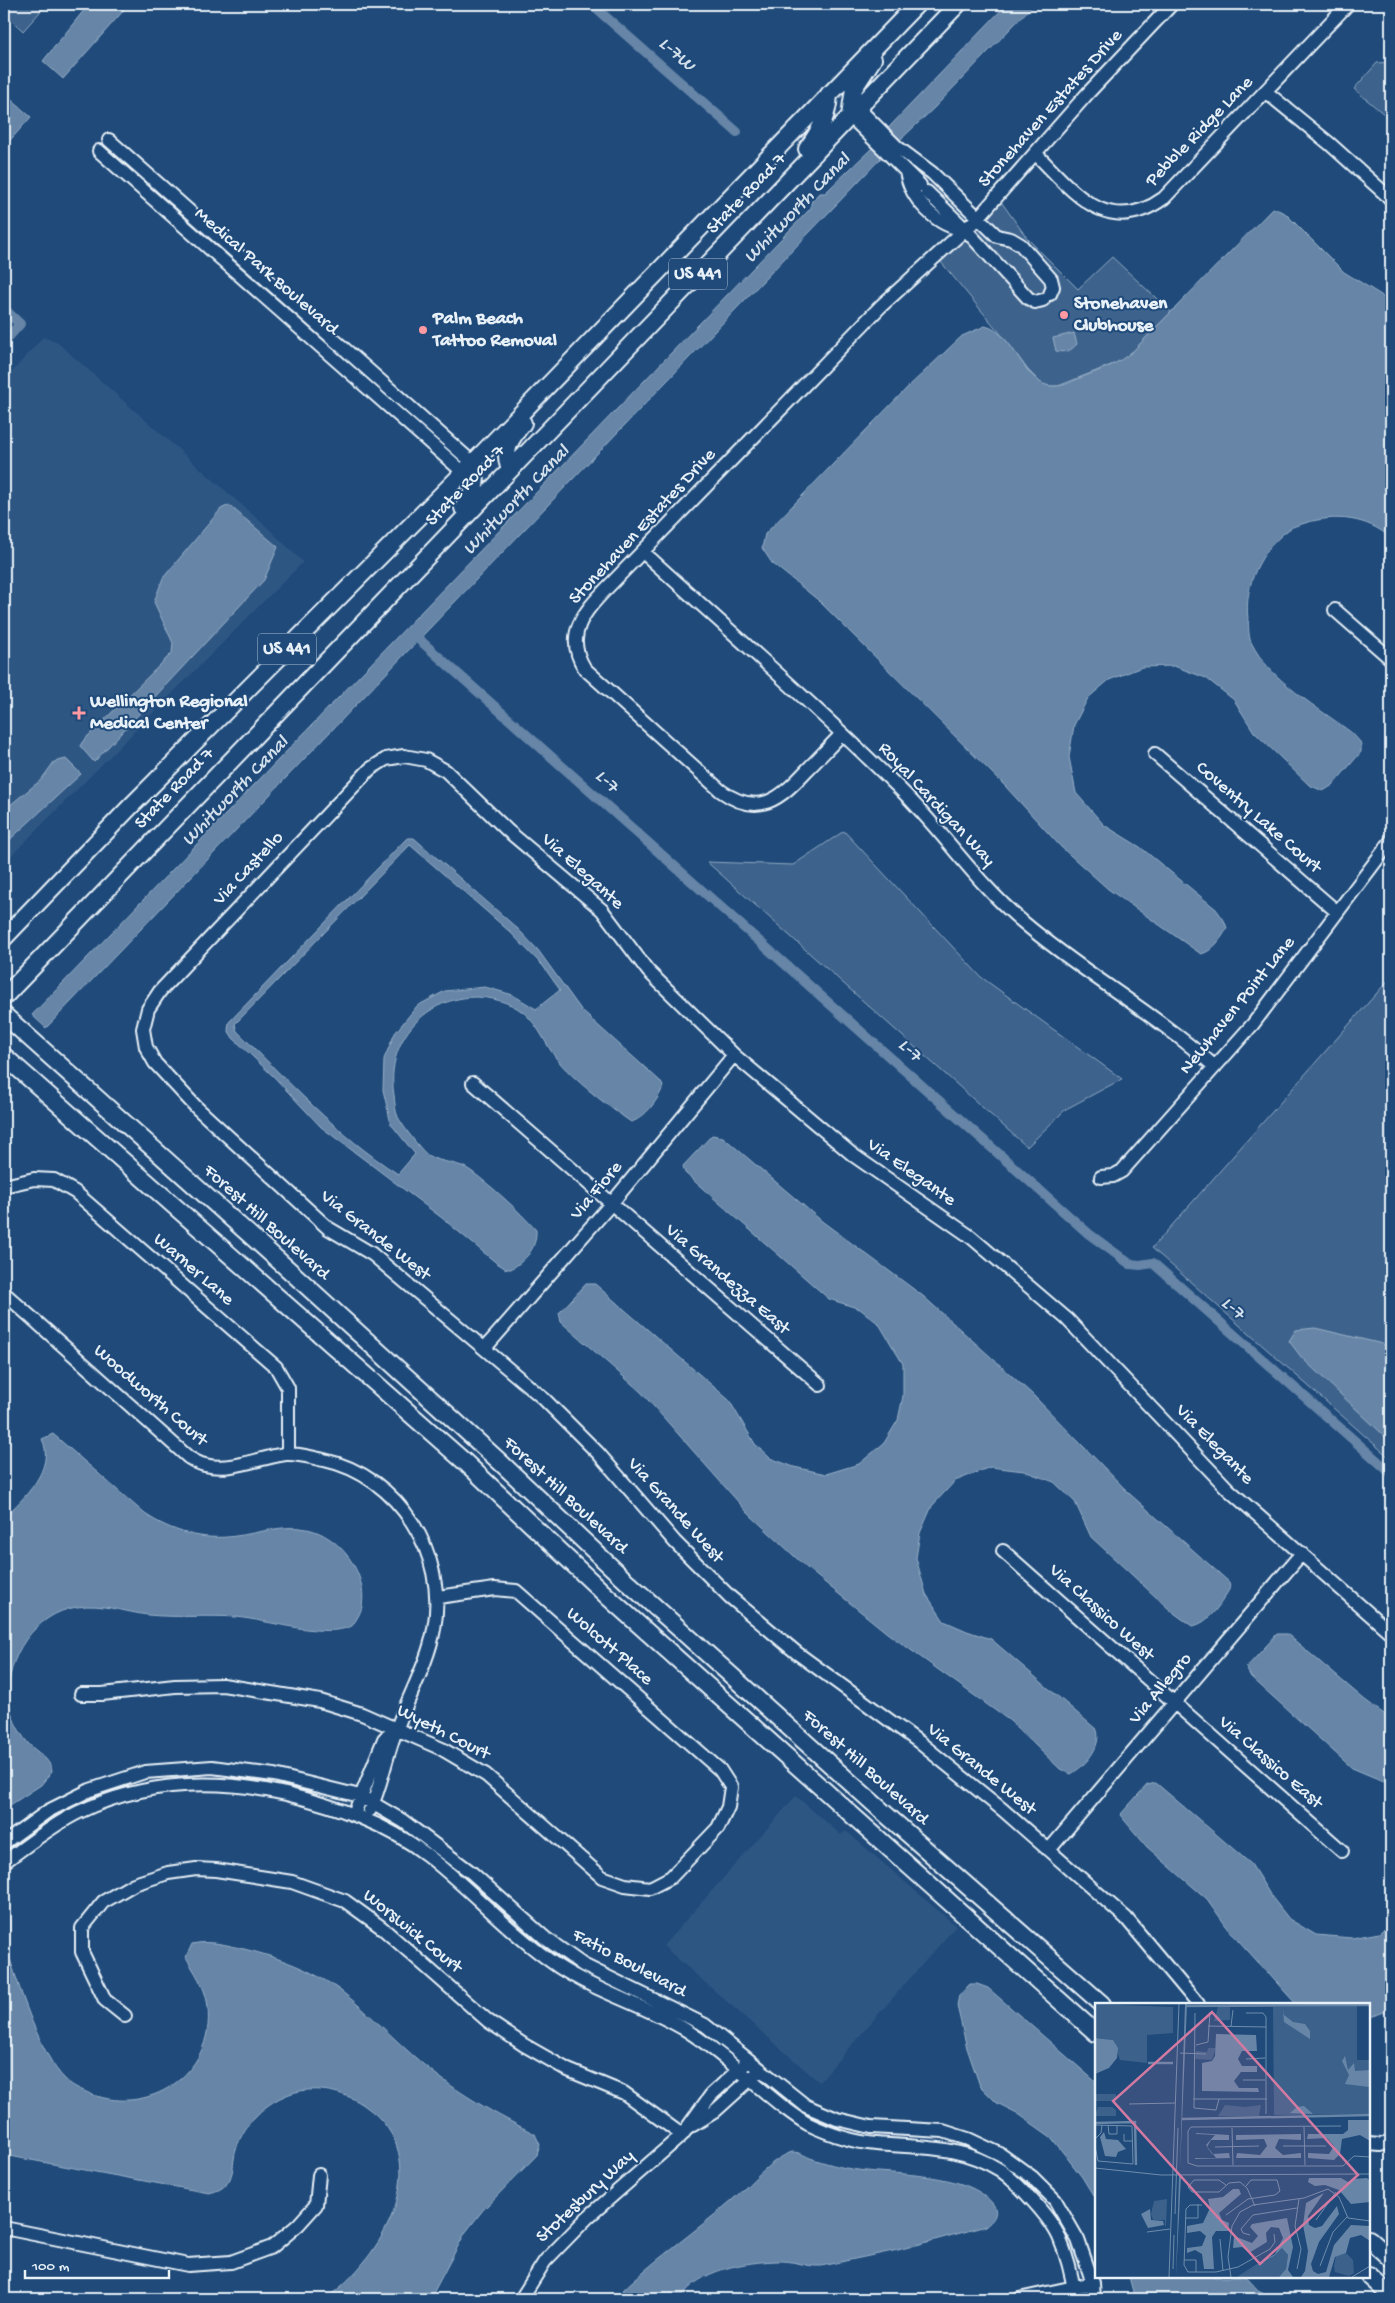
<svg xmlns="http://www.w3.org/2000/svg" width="1395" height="2303" font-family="'Gochi Hand',sans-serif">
<rect width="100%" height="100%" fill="#1f4a7a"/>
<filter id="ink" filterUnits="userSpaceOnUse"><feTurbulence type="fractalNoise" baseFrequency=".02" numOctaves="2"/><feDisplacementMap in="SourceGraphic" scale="10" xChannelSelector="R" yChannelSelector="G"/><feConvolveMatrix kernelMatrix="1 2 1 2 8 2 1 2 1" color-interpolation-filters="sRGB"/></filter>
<g filter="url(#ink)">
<!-- built -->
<path fill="#2e5683" d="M43,337L58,343L270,530L303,562L4,863V381Z
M796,1796L841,1835L846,1831L956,1926L819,2082L663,1946Z"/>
<!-- green -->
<path fill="#3c628c" stroke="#92aac2" d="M4,4H47L23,31L4,13Z
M1391,62V120L1354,89L1377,63Z
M997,196L1027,238L1078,289L1112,257L1171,312L1133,351L1121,361L1058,386H1048L1041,383L1028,370L1009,344L936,256Z
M844,831L981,977L1122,1079L1066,1109L1027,1147L707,862L793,865Z
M1391,977V1459L1152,1248Z"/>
<!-- water -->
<path fill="#6685a7" stroke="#9ab0c7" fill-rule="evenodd" d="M89,4L124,10L63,79L43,61Z
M1007,4H1034L934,108L881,158L46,1028L32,1015L811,208V202L819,193H825L872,148L892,124Z
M7,96L31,117L4,147V100Z
M1273,208L1285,213L1344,272L1381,295L1391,306V538C1367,517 1335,514 1305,523C1300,525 1292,526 1288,530C1260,551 1244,585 1248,619C1249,626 1248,635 1251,642C1269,680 1319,708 1352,733L1361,743V752L1333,785L1323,791L1309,785L1254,732L1234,700L1206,678L1174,666L1142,667L1109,680L1088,698L1074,725L1069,757L1076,793L1104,825L1140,847L1216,909L1224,920L1227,928C1222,938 1212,952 1201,954L1108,889L1061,847L1005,786L818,600L772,563L762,548L765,534L907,388L962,336L985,326C1015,332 1025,390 1056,386C1065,386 1074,380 1082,377C1101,370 1118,364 1133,351Z
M1074,333L1077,344C1070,351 1067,353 1056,351L1053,338Z
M229,505L278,547L264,580L94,762L80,746L83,741L172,653L173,643L154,602L163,578L221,509Z
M66,759L81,774L4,845V810L41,780L54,762Z
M407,838H414L518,929L538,950L582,1011L660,1081L663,1086C660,1098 644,1119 631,1122C610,1108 571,1078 556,1058C543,1041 537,1020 517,1008C455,974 382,1024 394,1095C395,1102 395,1111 398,1117C402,1125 422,1152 429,1156C442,1163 459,1162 471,1171C494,1188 517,1209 536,1230C537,1248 526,1260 511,1269H506L494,1261L442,1218L321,1127L274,1077L233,1038L228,1030L229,1022ZM410,845L510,932L543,966L560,990L536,1009L513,995L485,987L445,991L417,1006L395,1033L384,1059L383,1090L391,1124L415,1154L398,1174C337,1135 288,1081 237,1031L235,1024Z
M712,1135L723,1137L823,1222L923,1296L1032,1394L1131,1495L1229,1582L1230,1588C1222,1602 1209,1624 1192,1626L1171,1611L1091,1537L1075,1502L1054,1482L1024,1471L990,1467L955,1481L932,1506L920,1533L916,1558L926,1594L944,1621L967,1631L991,1639L1097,1730C1102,1747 1085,1766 1071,1774L1060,1769L1010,1721L887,1633L808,1569L748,1513L641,1392L561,1322L559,1313L586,1284H595L729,1400L755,1444L770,1458L794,1467L826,1474L859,1464L884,1443L898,1420L903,1396V1364L879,1324L860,1309L829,1299L685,1173L683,1166Z
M1315,1328L1391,1346V1442L1302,1358L1289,1341L1296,1330Z
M53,1434L145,1514C172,1532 203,1541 236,1536C259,1533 283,1524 307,1529C339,1535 368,1573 362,1606C361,1613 356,1620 352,1626C324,1639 268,1620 236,1617C207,1615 177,1618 148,1615C124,1612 102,1603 77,1607C35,1613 5,1658 9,1699C10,1715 18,1731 28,1743C37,1753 50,1758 52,1771L41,1785L4,1809V1517C24,1499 56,1468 42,1439Z
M1277,1634H1287L1365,1700L1391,1719V1786L1383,1781L1352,1768L1251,1677L1246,1668Z
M1156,1783L1251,1864L1271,1896L1289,1919L1316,1935L1352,1938L1379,1933L1391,1923V2010L1369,2017V2004H1296L1229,1930L1207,1899L1147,1847L1120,1815L1147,1785Z
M4,1908L8,1911C12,1921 8,1945 10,1959C21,1992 41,2056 65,2079C73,2087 82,2090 91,2094C153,2118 219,2069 207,2001C204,1985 194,1972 186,1957L192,1944C209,1940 227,1945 244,1949C278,1957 313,1970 341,1991C375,2017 403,2050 438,2076C468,2099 501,2117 535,2134L540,2145L537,2155L483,2210L465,2233L430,2299H325C383,2259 440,2158 365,2106C347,2093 323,2087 300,2091C271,2097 244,2121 236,2150C233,2159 234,2170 230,2179C225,2188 218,2191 209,2193L4,2155Z
M970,1984H977L988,1988L1096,2082V2200L1082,2177L1051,2137L1017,2113L997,2103L980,2086L967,2048L957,2006L959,1995Z
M792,2152C799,2152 804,2155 810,2158C825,2163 842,2168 858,2170C894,2175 969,2172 993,2204C999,2213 994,2220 986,2226L898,2250L821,2266C806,2267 792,2260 778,2261C745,2262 699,2269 680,2299H614C650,2262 693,2234 732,2200C751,2184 769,2160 792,2152Z
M1129,2277H1246L1258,2290L1276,2299H1135Z"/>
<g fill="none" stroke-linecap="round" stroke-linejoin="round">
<!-- canal -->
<path stroke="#6685a7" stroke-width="10" d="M591,4L737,132
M4,309L20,324L4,342
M413,634L1089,1234L1130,1264L1140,1265L1153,1263L1391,1473"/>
<defs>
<path id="minor" d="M1266,92L1330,144L1391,199
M858,108L897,147L932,173L997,236L1011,239L1021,245L1051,279L1053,287L1050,294
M850,116L920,185
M109,140L473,463
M99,151L463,472
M1036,154C1073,191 1107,239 1164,198L1348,4
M906,171C910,198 937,228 965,229
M927,192L965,229L1028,298L1035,302L1043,300
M643,552C729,630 817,707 899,788C943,831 976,883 1023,922C1084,974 1155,1013 1215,1067
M1335,610L1391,659
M842,734C830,746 819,758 807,770C780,799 759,818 721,791L585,669C563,635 584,612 608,587L881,306L978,218L1088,93L1172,4
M1155,754L1336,911
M473,1083L820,1385
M1101,1177L1113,1176L1122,1171L1253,1024L1391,841
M4,1186L34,1179L54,1180L75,1192L276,1367L288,1388V1454
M4,1293L188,1457C193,1460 199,1464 205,1465C231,1472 260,1457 286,1454C298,1453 313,1458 324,1460C399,1476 448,1555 434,1629C428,1663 409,1695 397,1728C386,1755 382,1784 370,1810
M485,1348L611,1204L734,1055
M1003,1551L1342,1851
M81,1694H102L175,1686L223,1685L320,1701L362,1714L442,1749L486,1775L602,1877L625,1885L650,1888L671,1877L718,1828L728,1807L731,1787L720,1770L516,1591L495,1589L438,1597
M354,1814L384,1739L396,1729
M4,1843L48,1811L90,1790L145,1772L212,1767L274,1775L360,1796L403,1821L472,1873L545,1938L583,1965L705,2025L806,2106L837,2119L871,2127L943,2131L968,2139L1000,2154L1032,2177L1055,2200L1078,2240L1093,2283L1094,2299
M1049,1850L1302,1553
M4,1862C28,1845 52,1825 79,1812C144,1781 216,1778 286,1794C335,1806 386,1823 427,1855C472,1890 511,1935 559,1967C599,1993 645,2005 686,2030C720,2051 750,2081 782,2106C790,2112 799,2119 808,2124C829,2134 853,2142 876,2144C920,2148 960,2145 1000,2170C1018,2183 1050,2217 1059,2237C1067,2256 1073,2279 1075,2299
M1198,2004L1126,1918L1003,1810L919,1742L797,1653L730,1597L675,1542L598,1453L544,1399L372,1254L328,1228L197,1108L155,1063L146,1047L143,1029L148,1009L160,991L370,769L386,759L404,756L426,760L446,771L507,830L602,910L648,971L734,1055L853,1155L971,1237L1067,1319L1228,1489L1391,1633
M125,2016L105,2000L82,1952V1928L103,1902L134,1884L168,1873L196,1869L216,1870L292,1882L345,1901L381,1927L488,2021L524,2045L568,2070L624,2093L682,2135
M693,2125L714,2112L755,2075
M1369,2144L1380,2145L1391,2142
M4,2228L188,2265L231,2262L272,2247L298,2225L316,2205L319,2175
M521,2299L545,2261L588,2217L682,2135L711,2095L744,2065
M1019,2299L1093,2283"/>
<path id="major" d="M850,116L854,88L873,59
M807,149C820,131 828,116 829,94
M510,469C502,450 511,438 523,423
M463,508C475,493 479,481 473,463
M4,938L130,807L473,463L917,4
M4,997L958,4
M4,1015L289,1270L499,1461L624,1579L882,1811L1102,2004
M4,1056L466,1463L608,1597L1096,2033
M1369,2239L1391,2259
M1369,2276L1391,2296"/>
</defs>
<!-- minor casing -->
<use href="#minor" stroke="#e8f1f8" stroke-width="16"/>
<!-- major casing -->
<use href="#major" stroke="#e8f1f8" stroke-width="20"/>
<!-- minor -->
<use href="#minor" stroke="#1f4a7a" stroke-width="12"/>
<!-- major -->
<use href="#major" stroke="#1f4a7a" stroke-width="16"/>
</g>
</g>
<!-- markers -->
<g fill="#ff9aa2" stroke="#1f4a7a" stroke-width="2">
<circle cx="1064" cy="315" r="5"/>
<circle cx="423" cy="330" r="5"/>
<path d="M76.5 705.5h5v5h5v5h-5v5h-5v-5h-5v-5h5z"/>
</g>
<g text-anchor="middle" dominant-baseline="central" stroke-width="4" stroke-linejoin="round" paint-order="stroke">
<!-- shield labels -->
<g fill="#1f4a7a" stroke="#acbfd2" stroke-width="1">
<rect x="669" y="258.5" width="58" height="31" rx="4"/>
<rect x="258" y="633.5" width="58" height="31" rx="4"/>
</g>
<g font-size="18" font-weight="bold" fill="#e8f1f8">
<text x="698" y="274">US 441</text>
<text x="287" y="649">US 441</text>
</g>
<!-- street labels -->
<g font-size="19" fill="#e8f1f8" stroke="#1f4a7a">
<text transform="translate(1051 109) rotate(-48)">Stonehaven Estates Drive</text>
<text transform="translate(1200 132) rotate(-46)">Pebble Ridge Lane</text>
<text transform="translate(747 194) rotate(-46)">State Road 7</text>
<text transform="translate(266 272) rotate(41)">Medical Park Boulevard</text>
<text transform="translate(466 486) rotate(-46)">State Road 7</text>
<text transform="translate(643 527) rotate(-47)">Stonehaven Estates Drive</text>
<text transform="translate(175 789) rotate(-46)">State Road 7</text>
<text transform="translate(936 805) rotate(47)">Royal Cardigan Way</text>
<text transform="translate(1258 818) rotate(41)">Coventry Lake Court</text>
<text transform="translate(249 869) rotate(-47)">Via Castello</text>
<text transform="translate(582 872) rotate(42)">Via Elegante</text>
<text transform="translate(1238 1006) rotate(-51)">Newhaven Point Lane</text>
<text transform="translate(911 1173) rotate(35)">Via Elegante</text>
<text transform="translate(597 1191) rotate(-50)">Via Fiore</text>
<text transform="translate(266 1223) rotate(42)">Forest Hill Boulevard</text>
<text transform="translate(375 1236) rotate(38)">Via Grande West</text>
<text transform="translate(193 1270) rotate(41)">Warner Lane</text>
<text transform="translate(727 1280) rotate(41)">Via Grandezza East</text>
<text transform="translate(150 1396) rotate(41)">Woodworth Court</text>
<text transform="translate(1214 1445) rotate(46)">Via Elegante</text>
<text transform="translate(565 1496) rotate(43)">Forest Hill Boulevard</text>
<text transform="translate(675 1511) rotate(48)">Via Grande West</text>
<text transform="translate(1101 1613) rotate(42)">Via Classico West</text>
<text transform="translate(609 1647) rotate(41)">Wolcott Place</text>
<text transform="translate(1161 1689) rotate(-50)">Via Allegro</text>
<text transform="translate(443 1733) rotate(27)">Wyeth Court</text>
<text transform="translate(1270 1763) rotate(41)">Via Classico East</text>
<text transform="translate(865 1768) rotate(42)">Forest Hill Boulevard</text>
<text transform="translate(981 1770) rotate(39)">Via Grande West</text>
<text transform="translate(412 1932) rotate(39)">Worswick Court</text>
<text transform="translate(629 1964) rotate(28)">Fatio Boulevard</text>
<text transform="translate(586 2197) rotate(-43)">Stotesbury Way</text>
</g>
<!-- poi labels -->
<g font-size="19" font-weight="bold" fill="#e8f1f8" stroke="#1f4a7a" text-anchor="start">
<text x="1074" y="304">Stonehaven<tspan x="1074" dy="22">Clubhouse</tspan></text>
<text x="433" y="319">Palm Beach<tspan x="433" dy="22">Tattoo Removal</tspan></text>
<text x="90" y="702">Wellington Regional<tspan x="90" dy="22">Medical Center</tspan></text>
</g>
<!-- water labels -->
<g font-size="20" font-style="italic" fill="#d4e1ec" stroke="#1f4a7a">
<text transform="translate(676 55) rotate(41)">L-7W</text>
<text transform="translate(798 209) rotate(-46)">Whitworth Canal</text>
<text transform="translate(517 501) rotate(-46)">Whitworth Canal</text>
<text transform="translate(606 782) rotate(42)">L-7</text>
<text transform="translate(236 792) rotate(-46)">Whitworth Canal</text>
<text transform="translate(909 1051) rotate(42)">L-7</text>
<text transform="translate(1232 1309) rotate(41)">L-7</text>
</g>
</g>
<!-- overview -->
<g transform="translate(1095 2003)">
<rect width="275" height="275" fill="#1f4a7a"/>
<path d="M0,1L78,4V30L52,32V60L25,57L18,37L0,35ZM262,3V57H275V111L179,112L178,4ZM123,4H135V17L119,18ZM113,45H121L117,57L100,56L101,48L112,49ZM0,91H21V98H0ZM130,102L150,104L166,102L164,113H123ZM3,104H17L21,107V113H0ZM72,196L71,223H70V217H58L56,211L59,198ZM187,245L193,252L191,266L184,274H142L179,253ZM251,250L258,257L259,270L254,273L240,269L239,263L241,253Z" fill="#3c628c"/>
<path d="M90,1H92L85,167L88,59ZM188,6L189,12L198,19L210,21L215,28V36L189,19ZM121,31L161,32L162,48H147L143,56L147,63H162V69H146L139,78L144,85H163L164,89L107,88V60L117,58L120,53ZM0,35L18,37L23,45L22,55L14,65L0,71ZM250,53L253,67L259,60L260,68L275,67L274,84L250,81L254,72L247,58ZM209,103L218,111L195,110L202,104ZM253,117H275V138L265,132L247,136L245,151L239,157L213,155V150L234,151L239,143L232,135L212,136L213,131H248L253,127ZM9,129L11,136L23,137L31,146L23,149L21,154L10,153L5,134ZM101,130L134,132V137H116L112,144L117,151L134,150L135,155L100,156ZM101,131L120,132L111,142L121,155H100ZM206,131V137L184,136L180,145L188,152L206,150V155H141L142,150L165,152L172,143L169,136L141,137V132ZM84,173H86L81,274ZM214,175H246L253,179L258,176L272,175L275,178V199L256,201L244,187L230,182L220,183L213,179ZM138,186H144L146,191L124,210L127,217L134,220L133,228H121L117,234L119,266H109L107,251L100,247L92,250V245L107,243L111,233L105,228L92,230V223L108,220L115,205L113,196L128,194ZM229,190L213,213L214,222L220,225L227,223L242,203L244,211L224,239L216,261L218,268L223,271L231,269L239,242L256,222L275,223V238L266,232L255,235L251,250L240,254L234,274H206L210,268L213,248L208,222L211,200ZM55,206L56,217L68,218L69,222L53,225L46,211ZM192,215L198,244L193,267L198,274H184L191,266L193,252L187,245L179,253L141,274L180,251L188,235L184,225L176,224L171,230L172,239L154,250L147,244L138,245L139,233L157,240L163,233L155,224L157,221Z" fill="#6685a7" fill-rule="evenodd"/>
<path fill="none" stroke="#6685a7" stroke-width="2.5" d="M91,3L275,2M53,60H78M87,116L275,112M0,120L40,119L41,162"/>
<path fill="none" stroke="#6f8dac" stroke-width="1" d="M275,5V45M100,10L99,105L121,107L124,96M151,10H168L171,14V111M113,23L171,24M136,23L138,7M101,42L113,39L115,9M85,50L111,51M151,56L170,55M148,77H170M98,96H172M34,101L80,100M0,122L37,123L38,161L3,158L0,143M13,122L14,131H22V122M246,123L96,124L93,128V160L102,163H248L259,153L275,154M209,124L210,162M137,125L138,162M29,131V138H38M0,136L6,130L7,122M188,143H231M120,144L164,143M0,165L66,172L275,171M131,182L124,177H99L93,184L97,189H124L134,180L145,179L152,185L160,203M107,202H95L91,206L89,262L93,269H121L143,264L175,246L180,239L179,231M80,211L83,125M131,212L153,196L180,192L185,188L182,177H156L151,183M90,215H103V201M221,217L241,189M52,229L75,226M155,232L148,230L146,226L158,212L202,205M125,236L128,268M89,257H101V269M225,263L238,229L252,214M78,266L79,232M202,266L206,246L200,223L204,196M74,274L84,1M136,274L133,254L137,223L145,209L158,202L209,195L233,186L244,194L253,215L275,218M257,274L275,263"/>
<path fill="#d37aa2" fill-opacity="0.15" stroke="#d37aa2" stroke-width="2.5" d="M117,9L263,172L165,261L18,98Z"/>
<rect width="275" height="275" fill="none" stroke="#e8f1f8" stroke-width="2.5"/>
</g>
<!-- margin -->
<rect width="1395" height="2303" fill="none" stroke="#1f4a7a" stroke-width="20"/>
<rect x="10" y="10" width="1375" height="2283" fill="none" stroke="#e8f1f8" stroke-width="2" filter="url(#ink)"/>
<!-- scale -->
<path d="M25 2270v8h144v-8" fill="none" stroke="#e8f1f8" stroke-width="2.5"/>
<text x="32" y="2270" font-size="15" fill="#e8f1f8" stroke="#1f4a7a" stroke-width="4" paint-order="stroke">100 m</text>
</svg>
